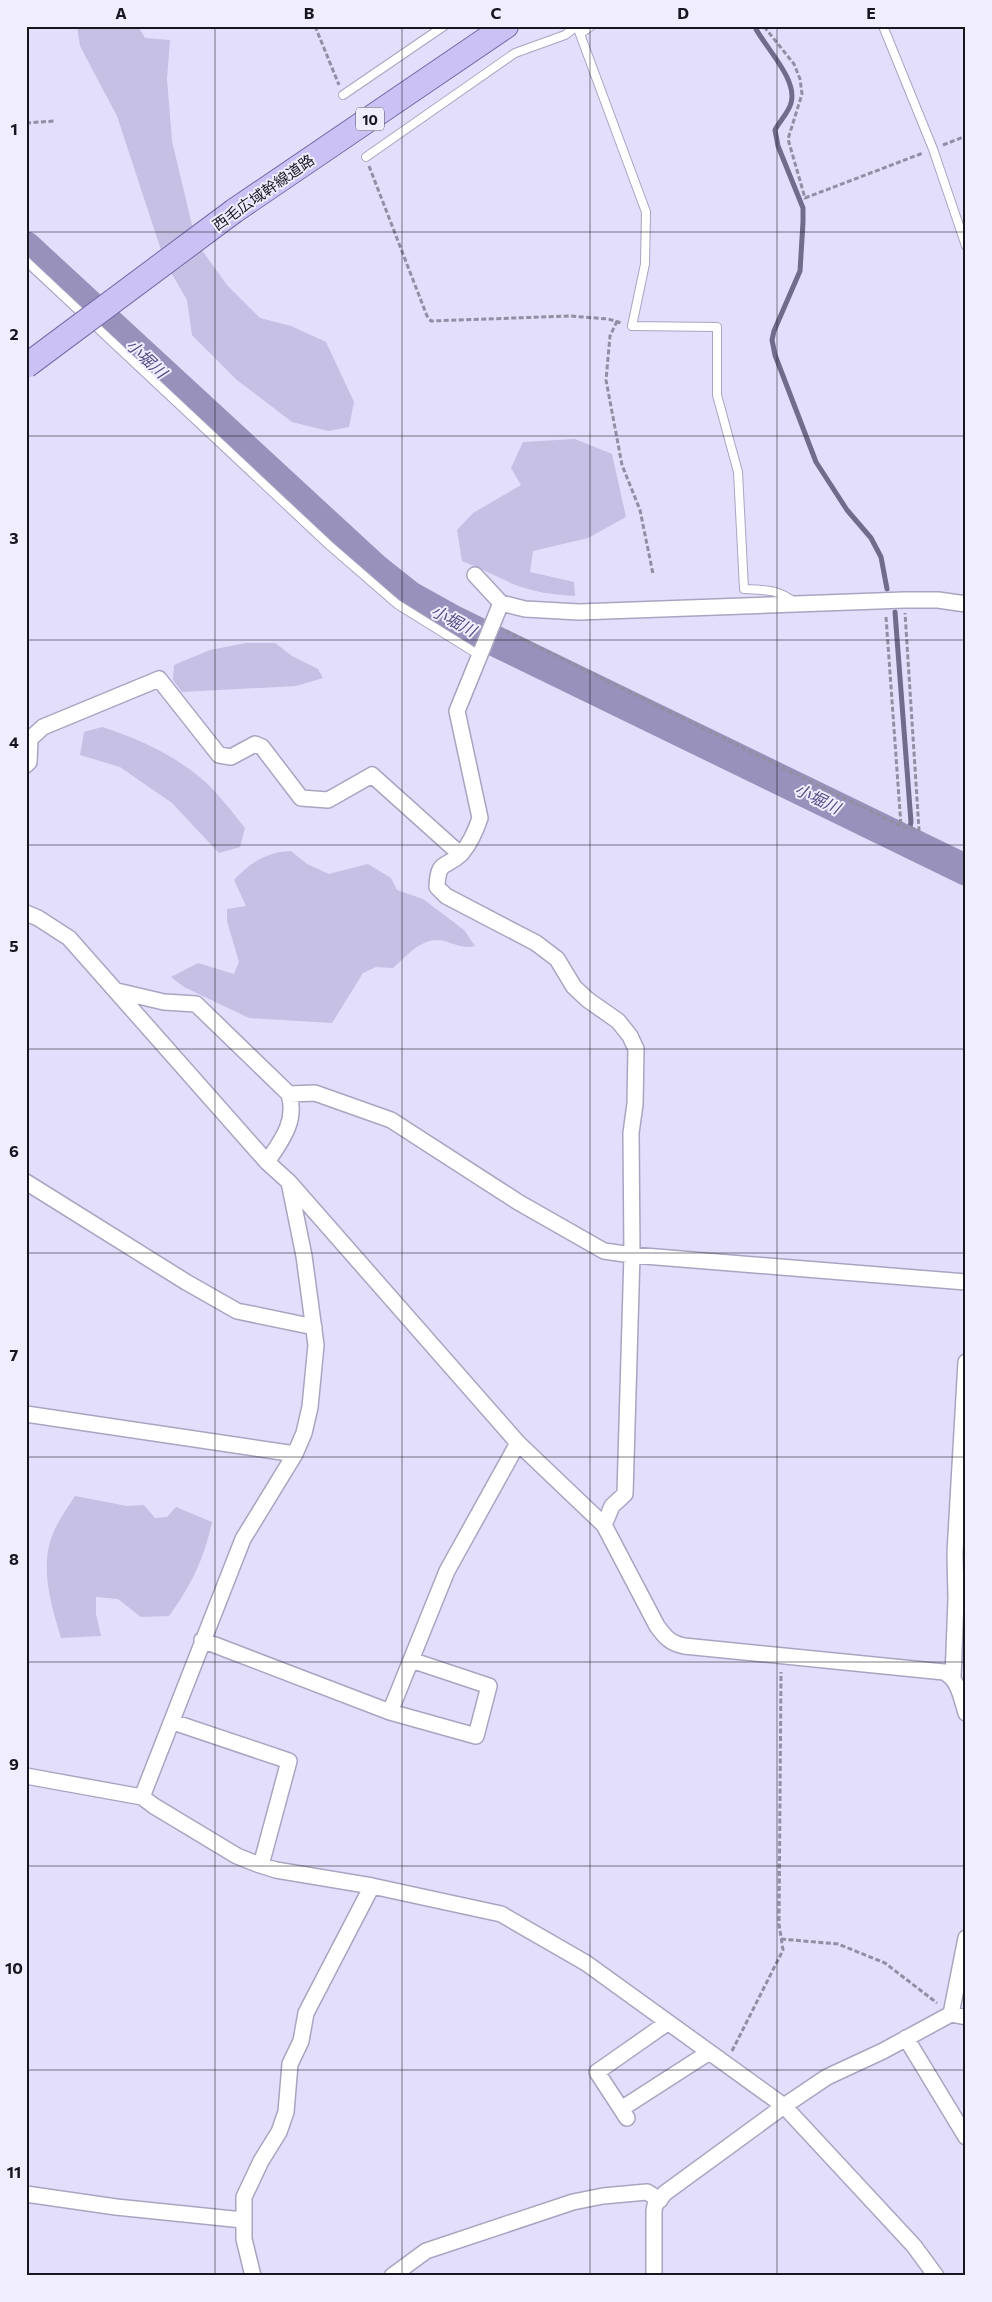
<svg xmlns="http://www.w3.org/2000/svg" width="992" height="2302" font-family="Commissioner,'Noto Sans JP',sans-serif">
<rect width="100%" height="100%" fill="#e2defb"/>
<!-- green -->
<path fill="#c5c0e4" d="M77,26H138L145,38L170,40L167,79L172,141L196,242L227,285L260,318L291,326L326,342L354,402L349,427L328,431L292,422L237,380L192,335L187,300L165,262L117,116L80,46Z
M575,439L612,454L626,517L588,538L533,551L530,572L574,582L575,596C555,595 532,592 513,584C496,576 480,568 462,561L457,530L473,513L521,485L511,468L523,442Z
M246,643H275L292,656L318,669L323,678L296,686L182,692L173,680L174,665L210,650Z
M102,727C134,737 165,751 192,771C213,786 229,808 245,828L240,847L219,853L172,803L120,767L80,755L84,732Z
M291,851L307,864L329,874L368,864L391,878L397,890L423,899L464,930L475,946C463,949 456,944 444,941C423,935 407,956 393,968L376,967L363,973L332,1023L249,1018L184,987L171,977L198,963L234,974L239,962L227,921V909L246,906L234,880C251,862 267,852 291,851Z
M75,1496L127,1506L144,1505L155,1518L167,1517L176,1507L212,1522C204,1559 191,1586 169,1616L141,1617L118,1599L96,1597V1614L101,1636L61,1638C51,1604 38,1564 55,1529C60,1518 68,1507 75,1496Z"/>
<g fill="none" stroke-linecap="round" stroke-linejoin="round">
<!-- stream -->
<path stroke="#716c8c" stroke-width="5" d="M757,26L756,29C766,48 798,80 791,103C789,112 779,122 775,130L778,146L803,208V222L800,271L774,331L772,340L775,355L816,462L847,510L871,538L881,557L887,589
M895,612L911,822L907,842"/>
<!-- river -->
<path stroke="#9891bb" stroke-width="31" d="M26,247L375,569L409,596L454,621L966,870"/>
<defs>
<path id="service" d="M577,26L646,212L645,264L632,326L717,327V395L738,472L744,589C765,590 779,589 795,603
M883,26L933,149L966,246
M580,34L591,26
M343,95L444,26
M366,157L515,53L565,35L577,26
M26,261L329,545L397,604L479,655"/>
<path id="minor" d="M475,575L501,603L525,609L579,612L904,600H938L966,604
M501,603L457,711L480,818C476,830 469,845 461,854C445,869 438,859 437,887L446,896L536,943L557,959L574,987L588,1000L618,1021L630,1036L636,1049L635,1104L631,1133L632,1255L625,1494L612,1506L604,1525
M26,765L29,762L30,739L43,727L159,679L219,755L231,757L255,744L262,747L301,798L328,800L372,775L460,854
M26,913L38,918L69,938L267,1162L289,1182L518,1443L604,1525L657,1626C665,1637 670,1643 684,1646L944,1672C959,1680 961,1697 966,1713
M117,991L164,1002L196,1004L289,1094C297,1121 282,1140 267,1162
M289,1094L315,1093L391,1120L518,1202L604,1251L632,1255L966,1282
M26,1182L186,1282L237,1311L314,1327
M26,1414L295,1454
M202,1640L390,1712L447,1571L518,1443
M953,1677L956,1599L955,1553L966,1362
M390,1712L476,1736L489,1686L411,1660
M173,1722L289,1761L261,1865
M26,1776L142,1797L154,1806L237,1856L257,1864L276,1870L372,1886L501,1914L586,1963L784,2106L914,2246L936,2276
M142,1797L243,1539L295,1454L304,1433L310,1407L316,1345L304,1256L289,1182
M951,2014L966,1938
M906,2038L966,2137
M621,2109L708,2053
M627,2118L597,2072L667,2023
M26,2194L116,2207L243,2220
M253,2276L244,2239V2197L261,2161L279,2132L286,2112L290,2064L301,2041L306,2013L372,1886
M392,2276L426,2251L573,2202L603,2196L647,2192L660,2200
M654,2276V2211L655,2205L665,2193L784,2106L827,2077L883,2051L951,2014L966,2017"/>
<path id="primary" d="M234,211L506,26"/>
</defs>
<!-- service casing -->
<use href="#service" stroke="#a9a5c1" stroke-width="10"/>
<!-- minor casing -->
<use href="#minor" stroke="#a9a5c1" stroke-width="18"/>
<!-- primary casing -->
<use href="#primary" stroke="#766aa6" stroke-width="26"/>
<!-- path -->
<path stroke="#928fa5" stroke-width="3" stroke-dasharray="5 2.5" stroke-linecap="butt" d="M315,26L339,85
M766,26V29L794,64L800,79L802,94L788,139L805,198L923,153
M26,123L54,121
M943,145L966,136
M369,166L427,316L431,321L570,316L608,319L622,323
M617,321L610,336L606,380L622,465L640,510L653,574
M886,617L901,826
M506,631L901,826L919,830L905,613
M781,1939L838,1944L885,1963L937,2003
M732,2051L783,1950L779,1924L781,1672"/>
<!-- service -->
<use href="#service" stroke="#fff" stroke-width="8"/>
<!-- minor -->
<use href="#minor" stroke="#fff" stroke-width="15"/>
<!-- primary -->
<use href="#primary" stroke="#cbc1f5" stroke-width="24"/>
<defs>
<path id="primary-bridge" d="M26,366L234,211"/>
</defs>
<!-- primary-bridge casing -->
<use href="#primary-bridge" stroke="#766aa6" stroke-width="26" stroke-linecap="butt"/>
<!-- primary-bridge -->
<use href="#primary-bridge" stroke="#cbc1f5" stroke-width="24"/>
</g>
<!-- grid -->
<path fill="none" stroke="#17161f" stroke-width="1" stroke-opacity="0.55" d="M215,26V2276M402,26V2276M590,26V2276M777,26V2276M26,232H966M26,436H966M26,640H966M26,845H966M26,1049H966M26,1253H966M26,1457H966M26,1662H966M26,1866H966M26,2070H966"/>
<g text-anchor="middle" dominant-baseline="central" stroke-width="4" stroke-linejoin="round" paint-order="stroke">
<!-- shield labels -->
<rect fill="#efedfe" stroke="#585662" stroke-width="1" x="356" y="107.5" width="28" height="23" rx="4"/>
<g font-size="14" font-weight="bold" fill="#17161f">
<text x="370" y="119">10</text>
</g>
<!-- street labels -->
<g font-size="15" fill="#17161f" stroke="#efedfe">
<text transform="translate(263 192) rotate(-35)">西毛広域幹線道路</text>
</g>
<!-- water labels -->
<g font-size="16" font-style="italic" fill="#554983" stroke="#efedfe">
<text transform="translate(147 358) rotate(43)">小堀川</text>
<text transform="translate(454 620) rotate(28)">小堀川</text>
<text transform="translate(818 798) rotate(26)">小堀川</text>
</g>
</g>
<!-- border -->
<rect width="992" height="2302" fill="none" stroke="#efedfe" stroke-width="55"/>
<rect x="28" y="28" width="936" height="2246" fill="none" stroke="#17161f" stroke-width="2"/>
<g font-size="16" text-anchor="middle" font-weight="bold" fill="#17161f">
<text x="121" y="19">A</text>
<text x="309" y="19">B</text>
<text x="496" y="19">C</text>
<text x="683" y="19">D</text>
<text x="871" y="19">E</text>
<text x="14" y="135">1</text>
<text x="14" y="340">2</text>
<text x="14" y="544">3</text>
<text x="14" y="748">4</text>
<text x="14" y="952">5</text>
<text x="14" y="1157">6</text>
<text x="14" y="1361">7</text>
<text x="14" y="1565">8</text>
<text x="14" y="1770">9</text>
<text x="14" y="1974">10</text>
<text x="14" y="2178">11</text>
</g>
</svg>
